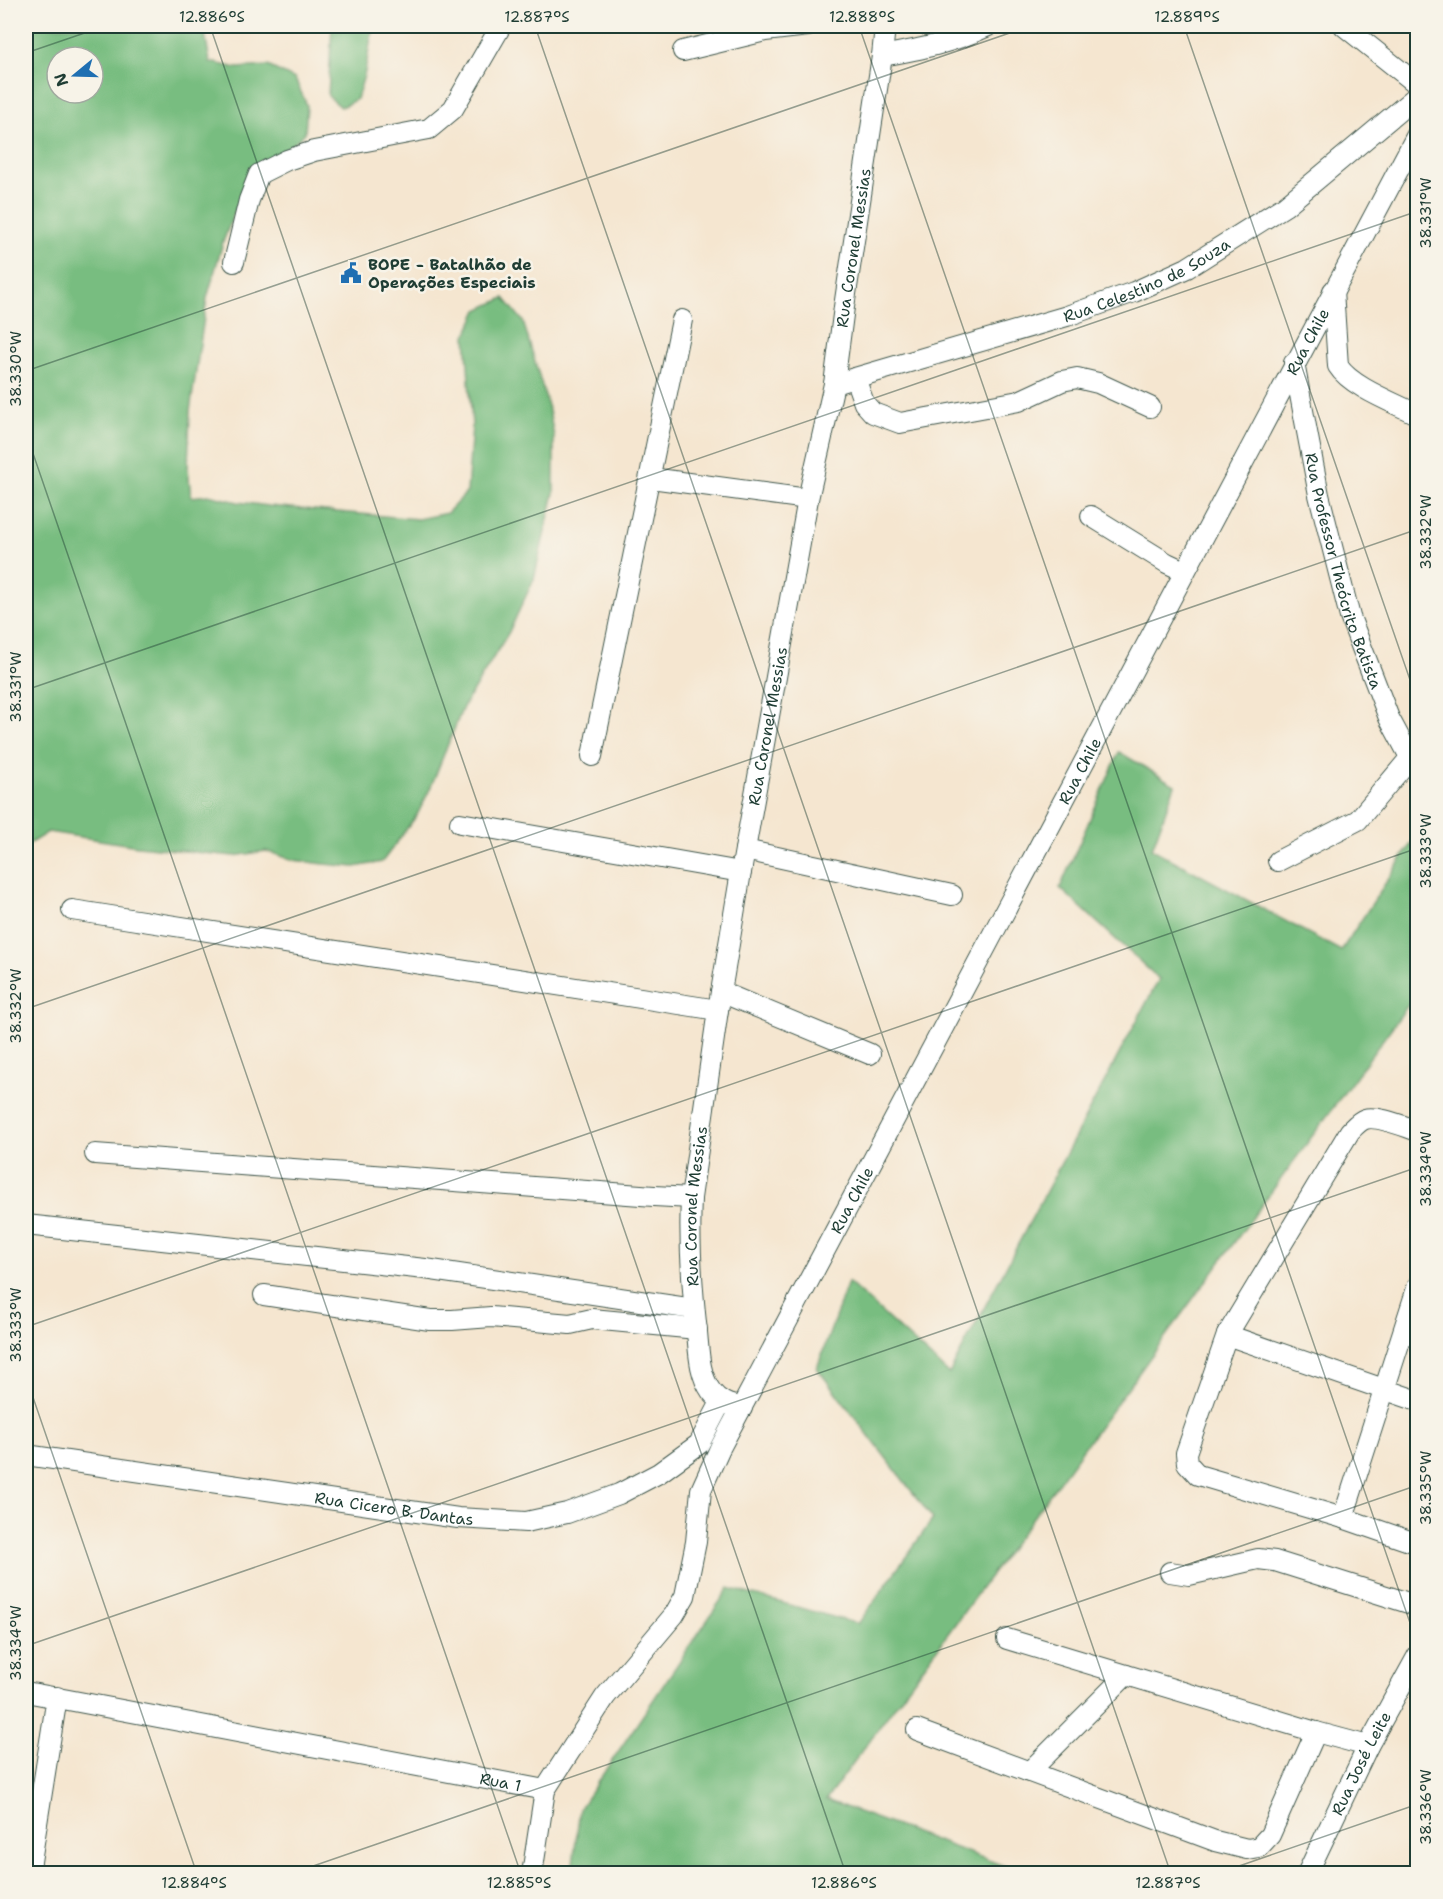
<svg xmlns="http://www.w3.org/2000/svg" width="1443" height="1899" font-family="'Shantell Sans',sans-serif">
<rect width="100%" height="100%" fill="#f7f3e8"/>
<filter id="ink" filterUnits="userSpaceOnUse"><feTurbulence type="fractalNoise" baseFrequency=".0167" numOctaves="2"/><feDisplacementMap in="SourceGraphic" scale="12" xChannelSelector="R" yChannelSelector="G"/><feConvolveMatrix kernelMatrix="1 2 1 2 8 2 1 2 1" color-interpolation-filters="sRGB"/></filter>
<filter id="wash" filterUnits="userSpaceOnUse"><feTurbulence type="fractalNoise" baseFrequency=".008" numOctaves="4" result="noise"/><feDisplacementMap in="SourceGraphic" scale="24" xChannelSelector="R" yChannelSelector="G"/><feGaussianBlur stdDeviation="1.35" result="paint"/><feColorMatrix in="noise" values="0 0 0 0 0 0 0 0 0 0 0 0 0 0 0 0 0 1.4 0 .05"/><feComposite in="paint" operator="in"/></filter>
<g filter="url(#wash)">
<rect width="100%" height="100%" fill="#f5e6d0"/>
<!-- forest -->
<path fill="#78bd80" stroke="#4c7d5a" stroke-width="1.5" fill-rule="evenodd" d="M26,26H209L205,34L210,62L237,68L268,66L295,79L307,105L305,133L243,190L223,242L207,298L190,411L188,468L191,497L208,495L238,502L269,506L418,519L447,513L467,492L472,426L466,336L478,310L504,298L523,321L548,406L554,436V493L534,579L509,632L463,707L430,789L417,815L382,862L355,867L324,864L293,860L266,851L234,856L204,853L138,846L48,832L26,846ZM57,57H93V93H57Z
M332,26H373L365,72L357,99L341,107L328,96Z
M1119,752L1175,785L1152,849L1341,951L1417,835V993L826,1800L1023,1873H572L580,1808L729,1588L858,1624L933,1519L817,1368L848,1282L949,1374L1159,979L1060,888Z"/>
</g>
<g filter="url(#ink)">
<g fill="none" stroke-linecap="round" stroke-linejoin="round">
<defs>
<g id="minor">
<path d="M1344,26L1418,85"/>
<path d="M683,51L765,31L808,26"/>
<path d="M882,56C921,49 952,43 988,26"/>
<path d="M234,262L249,200L259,174L287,160L314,151L429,129L453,109L501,26"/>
<path d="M1333,291L1338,366C1351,387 1395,403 1418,415"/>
<path id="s1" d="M1294,363L1319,495L1350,617L1389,718L1418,772"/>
<path d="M855,378L864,403L873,413L900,423L1019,401L1062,381L1077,378L1098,383L1150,407"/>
<path id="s2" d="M834,384L1067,316L1134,292L1187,268L1285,206L1418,95"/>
<path d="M651,478L808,499"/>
<path d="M1091,516L1167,563L1184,571"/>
<path d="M592,756L682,320"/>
<path d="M460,823L741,872"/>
<path d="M745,850L952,895"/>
<path d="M1278,861L1358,820L1410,758"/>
<path d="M72,910L718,1010"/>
<path d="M721,992L870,1054"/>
<path d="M1418,1131C1405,1127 1377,1115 1365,1119C1359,1121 1354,1127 1350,1131L1227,1335L1186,1453L1187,1463L1198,1475L1343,1518L1418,1544"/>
<path d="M95,1154L654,1196L691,1198"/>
<path d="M26,1225L425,1269L694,1309"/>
<path d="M264,1295L430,1320H452L491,1317L570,1324L592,1319L697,1329"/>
<path d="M1227,1335L1418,1401"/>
<path id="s3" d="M742,1408C729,1405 719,1402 711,1391C699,1374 699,1352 697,1332C692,1288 689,1242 691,1198L718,1010L741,872L808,499L834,384L844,307L882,56L885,26"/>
<path id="s4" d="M26,1455L458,1518L526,1522L567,1513L619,1494L659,1473L699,1444L721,1402"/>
<path d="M1343,1518L1418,1285"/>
<path d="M1170,1572L1189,1575L1258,1559L1275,1561L1418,1606"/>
<path d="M1007,1639L1316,1732L1368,1746"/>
<path id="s5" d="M26,1692L545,1790"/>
<path d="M917,1730L1215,1841L1247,1849L1259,1847L1270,1835L1316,1732"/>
<path d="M1029,1772L1126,1675"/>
<path d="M29,1874L57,1697"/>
<path id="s6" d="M532,1874L545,1790L605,1697L674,1615L685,1596L696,1542L701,1490L720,1448L1418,133"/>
<path id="s7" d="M1307,1874L1368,1746L1418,1655"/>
</g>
</defs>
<!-- minor casing -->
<use href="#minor" stroke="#3f564b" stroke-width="22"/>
<!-- minor -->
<use href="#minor" stroke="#fff" stroke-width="20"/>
</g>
</g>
<!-- ticks -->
<path fill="none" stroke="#1f3d34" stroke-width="1.5" stroke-opacity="0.45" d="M210,26L846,1874M535,26L1171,1874M859,26L1418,1646M1184,26L1418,703M26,53L105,26M26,371L1030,26M26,433L521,1874M26,690L1418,211M26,1009L1418,529M26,1327L1418,848M26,1377L197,1874M26,1646L1418,1167M290,1874L1418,1485M1216,1874L1418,1804"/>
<!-- icons -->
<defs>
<symbol id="civic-bare" viewBox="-9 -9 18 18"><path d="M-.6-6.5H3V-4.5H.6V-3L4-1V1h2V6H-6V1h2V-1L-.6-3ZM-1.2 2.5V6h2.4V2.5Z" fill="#1f6fb2" stroke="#f7f3e8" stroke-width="2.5" paint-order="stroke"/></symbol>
</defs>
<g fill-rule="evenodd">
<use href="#civic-bare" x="336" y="258" width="30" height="30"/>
</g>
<g text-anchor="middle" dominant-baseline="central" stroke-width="5" stroke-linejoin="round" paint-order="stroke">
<!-- street labels -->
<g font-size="16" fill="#1f3d34" stroke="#f7f3e8">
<text stroke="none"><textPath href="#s3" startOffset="1196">Rua Coronel Messias</textPath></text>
<text stroke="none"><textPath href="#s2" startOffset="330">Rua Celestino de Souza</textPath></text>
<text stroke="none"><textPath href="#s6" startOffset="1731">Rua Chile</textPath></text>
<text stroke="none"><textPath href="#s1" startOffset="214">Rua Professor Theócrito Batista</textPath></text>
<text stroke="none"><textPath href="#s3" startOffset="710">Rua Coronel Messias</textPath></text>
<text stroke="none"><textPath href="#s6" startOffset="1245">Rua Chile</textPath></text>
<text stroke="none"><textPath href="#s6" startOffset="759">Rua Chile</textPath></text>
<text stroke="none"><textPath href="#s3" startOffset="224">Rua Coronel Messias</textPath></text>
<text stroke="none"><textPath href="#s4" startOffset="372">Rua Cicero B. Dantas</textPath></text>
<text stroke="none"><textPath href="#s7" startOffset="123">Rua José Leite</textPath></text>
<text stroke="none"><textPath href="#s5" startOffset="483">Rua 1</textPath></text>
</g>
<!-- poi labels -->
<g font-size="16" font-weight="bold" fill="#1f3d34" stroke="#f7f3e8" text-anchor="start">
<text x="368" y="264">BOPE - Batalhão de<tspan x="368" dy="18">Operações Especiais</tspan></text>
</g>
</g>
<!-- margin -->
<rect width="1443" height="1899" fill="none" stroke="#f7f3e8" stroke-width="66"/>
<!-- north arrow -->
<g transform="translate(75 75) rotate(251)"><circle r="28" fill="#f7f3e8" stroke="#a1aaa0" stroke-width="1.5"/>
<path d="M0-4.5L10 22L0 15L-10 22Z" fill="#1f6fb2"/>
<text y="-9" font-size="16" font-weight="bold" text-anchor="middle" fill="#1f3d34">N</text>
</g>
<rect x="33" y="33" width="1377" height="1833" fill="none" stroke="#1f3d34" stroke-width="2"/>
<g font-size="15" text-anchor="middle" fill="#1f3d34">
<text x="212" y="22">12.886°S</text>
<text x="537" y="22">12.887°S</text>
<text x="862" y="22">12.888°S</text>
<text x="1187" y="22">12.889°S</text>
<text transform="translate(1426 213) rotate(-90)" y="5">38.331°W</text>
<text transform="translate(16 369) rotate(-90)" y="5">38.330°W</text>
<text transform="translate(1426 532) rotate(-90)" y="5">38.332°W</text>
<text transform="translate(16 687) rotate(-90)" y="5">38.331°W</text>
<text transform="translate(1426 851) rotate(-90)" y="5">38.333°W</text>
<text transform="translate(16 1006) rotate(-90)" y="5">38.332°W</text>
<text transform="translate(1426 1169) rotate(-90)" y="5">38.334°W</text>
<text transform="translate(16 1325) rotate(-90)" y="5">38.333°W</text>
<text transform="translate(1426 1488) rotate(-90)" y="5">38.335°W</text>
<text transform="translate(16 1643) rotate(-90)" y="5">38.334°W</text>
<text transform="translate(1426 1807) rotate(-90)" y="5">38.336°W</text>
<text x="194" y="1888">12.884°S</text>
<text x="519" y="1888">12.885°S</text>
<text x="844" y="1888">12.886°S</text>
<text x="1168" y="1888">12.887°S</text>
</g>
</svg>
